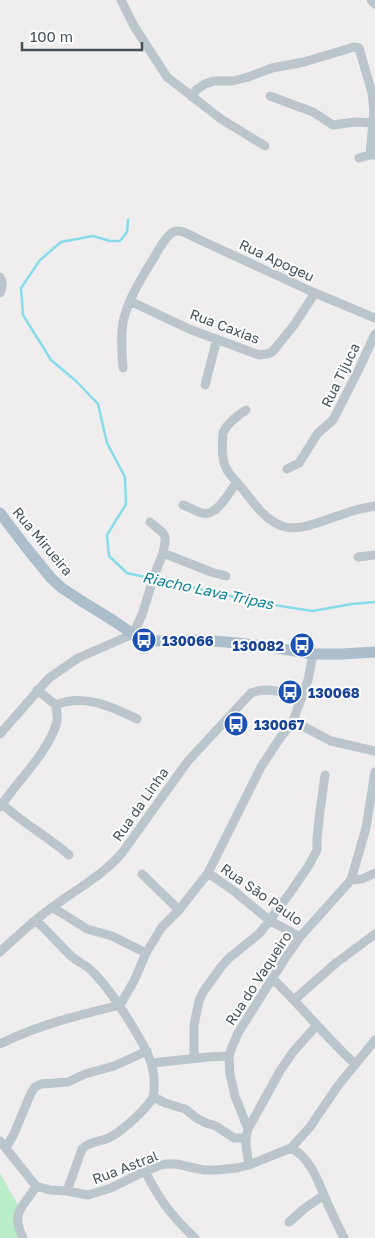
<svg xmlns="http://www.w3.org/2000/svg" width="375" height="1238" font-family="'Golos Text',sans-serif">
<rect width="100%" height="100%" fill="#efeded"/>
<!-- green -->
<path fill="#bbedcb" d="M0,1173L19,1207L13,1219L21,1238H0Z"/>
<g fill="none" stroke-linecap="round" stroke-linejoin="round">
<!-- stream -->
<path stroke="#88dcea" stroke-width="2.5" d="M128,220L127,232L120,241H110L93,236L61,242L40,260L21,288L23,315L51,360L76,381L98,404L107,443L125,477L126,504L107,535L109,556L127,573L262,603L312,611L352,604L375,602"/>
<!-- minor -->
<path stroke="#bbc5cc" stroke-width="9" d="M121,0L134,26L167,77L221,119L265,146
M371,0L375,4
M270,96L313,112L333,125L355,122L374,123
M192,97L196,90L205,84L214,81H233L248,77L272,68L304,62L354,47L359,48L372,93L374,110L370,155
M359,158L370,155H375
M0,277C3,282 3,287 0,293
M130,301L189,329L259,355L267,354L272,352L278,345L294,325L315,293
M123,368C122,352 120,334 124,318C130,295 143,276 155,256C158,250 167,235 173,232C181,228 191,236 198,239L315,293L375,318
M205,385L217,339
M246,410C237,416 227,423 223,433C222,444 221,458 226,468C230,476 239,484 245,492C255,505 267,522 285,527C304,532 340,513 360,509C365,508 370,507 375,506
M287,469L299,463L318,433L333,420L358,371L375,334
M183,505C189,507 195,511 202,513C217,517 229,492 237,482
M163,553L211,572L226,576
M358,557L375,555
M56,705C83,693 112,707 137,719
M293,721L331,741L375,751
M0,734L49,678L78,658L133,634L142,615L154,576L163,553L165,543V537L163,533L150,522
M2,804C23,823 48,837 69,855
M0,807C16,783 51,749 57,721C58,716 56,710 56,705L37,690
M208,873L234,891L269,920L300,937
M142,874L179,910
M351,880L362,879L375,873
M52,907L87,929L112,936L146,953
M36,920L71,956C78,962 86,965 92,971C108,987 120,1006 131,1024C143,1044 156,1063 154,1088C154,1092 154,1096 152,1099C144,1111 120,1134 106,1139C97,1142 89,1142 82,1149L67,1191
M0,952C17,936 35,919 54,906C77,889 103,875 122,853L188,761L251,693C269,686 285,693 302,698
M272,978C301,1006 326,1037 355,1064
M294,1000L336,963L375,934
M120,1005L134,981L146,953L162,927L179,910L208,873L261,767L278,741L293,721L308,680L313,654
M0,1044C38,1025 79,1015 120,1005
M194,1058V1025L199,1001L203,992L221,967L229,958L260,933L290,893L309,865L317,850V839L320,811L325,775
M152,1063L208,1057L229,1056
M154,1097L165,1103L185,1109L198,1119L206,1123L216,1126L234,1138H246
M248,1129L235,1096L230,1074L229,1056L232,1047L238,1033L248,1017L284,960L300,937L351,880L366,828L375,772
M0,1141L36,1186L50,1190L67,1191L88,1195L111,1188L145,1171L158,1166L166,1164H176L204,1170H216L237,1168L249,1165L291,1148L310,1127L337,1087L375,1040
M6,1147L13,1136L31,1093L35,1087L41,1084L68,1082L85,1074L114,1066L147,1051
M291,1148C309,1157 317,1178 324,1195C330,1210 337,1224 344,1238
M249,1165C247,1152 244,1142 248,1129L280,1071L293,1052L316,1026
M145,1171C159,1199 172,1217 195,1238
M289,1222L305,1208L324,1195
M23,1238C10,1210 23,1209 36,1186"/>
<!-- major -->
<path stroke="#acbecc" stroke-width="11" d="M0,513L25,546L51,578L62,588L80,600L114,621L133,634L144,640L156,641L199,640L226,642L265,646L313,654H341L375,652"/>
</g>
<!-- icons -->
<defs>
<symbol id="bus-disc" viewBox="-11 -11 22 22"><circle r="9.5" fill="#1a4fb4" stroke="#fff"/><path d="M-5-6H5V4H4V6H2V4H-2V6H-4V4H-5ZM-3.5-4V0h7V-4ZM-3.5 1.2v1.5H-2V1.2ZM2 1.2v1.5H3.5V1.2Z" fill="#fff"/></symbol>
</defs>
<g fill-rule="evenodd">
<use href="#bus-disc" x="130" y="626" width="28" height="28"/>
<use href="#bus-disc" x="288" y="631" width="28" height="28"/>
<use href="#bus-disc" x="276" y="678" width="28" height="28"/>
<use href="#bus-disc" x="222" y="710" width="28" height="28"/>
</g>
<g text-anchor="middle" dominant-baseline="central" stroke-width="4" stroke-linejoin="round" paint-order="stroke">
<!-- street labels -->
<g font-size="14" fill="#45515a" stroke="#fff">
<text transform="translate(277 260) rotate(25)">Rua Apogeu</text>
<text transform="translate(225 326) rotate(21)">Rua Caxias</text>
<text transform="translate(340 375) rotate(-64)">Rua Tijuca</text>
<text transform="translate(43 541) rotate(50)">Rua Mirueira</text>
<text transform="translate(140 804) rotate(-55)">Rua da Linha</text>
<text transform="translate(262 894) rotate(35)">Rua São Paulo</text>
<text transform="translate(258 978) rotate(-57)">Rua do Vaqueiro</text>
<text transform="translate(125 1167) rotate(-21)">Rua Astral</text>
</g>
<!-- transit labels -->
<g font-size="14" font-weight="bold" fill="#164399" stroke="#fff" text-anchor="start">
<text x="162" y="640">130066</text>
<text x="284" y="645" text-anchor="end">130082</text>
<text x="308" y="692">130068</text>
<text x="254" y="724">130067</text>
</g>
<!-- water labels -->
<g font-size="15" font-style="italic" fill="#0e8295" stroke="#fff">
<text transform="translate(208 590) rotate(12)">Riacho Lava Tripas</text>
</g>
</g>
<!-- scale -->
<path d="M22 42v8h120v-8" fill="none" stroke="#45515a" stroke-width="2.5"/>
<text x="30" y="42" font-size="15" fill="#45515a" stroke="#ffffff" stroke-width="4" paint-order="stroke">100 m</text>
</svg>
